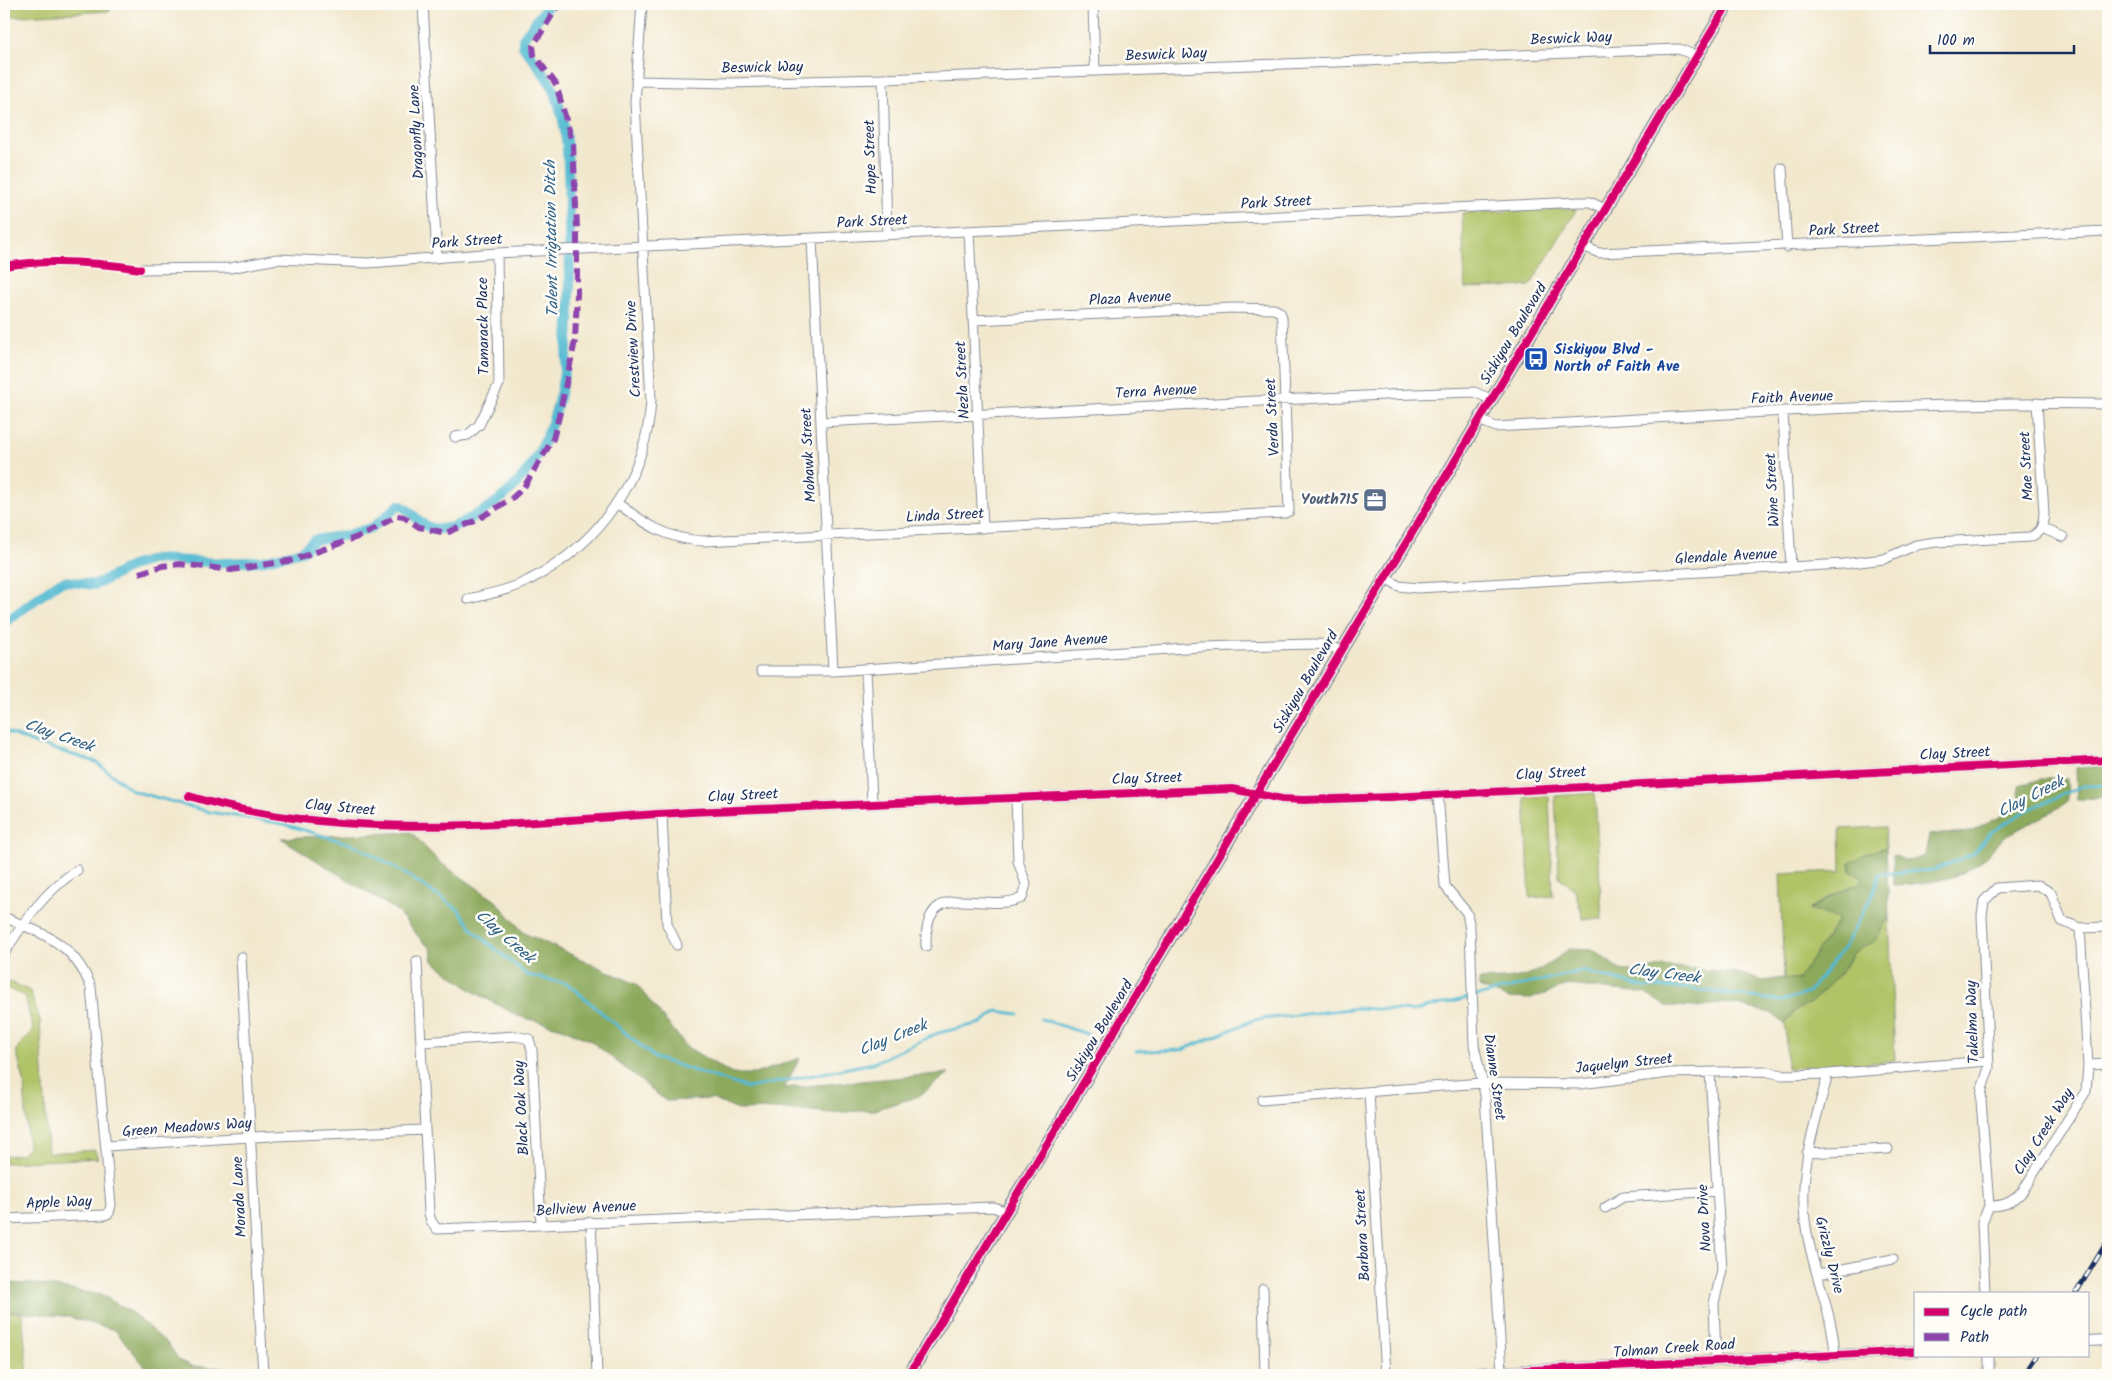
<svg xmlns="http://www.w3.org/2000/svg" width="2112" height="1379" font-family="Kalam,sans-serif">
<rect width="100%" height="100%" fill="#fdfcf7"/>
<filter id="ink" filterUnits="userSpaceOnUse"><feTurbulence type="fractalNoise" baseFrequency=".02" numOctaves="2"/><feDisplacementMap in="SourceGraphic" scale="10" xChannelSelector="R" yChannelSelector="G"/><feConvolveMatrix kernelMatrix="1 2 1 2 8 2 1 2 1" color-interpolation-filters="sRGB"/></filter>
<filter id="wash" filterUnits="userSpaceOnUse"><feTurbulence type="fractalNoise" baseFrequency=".0096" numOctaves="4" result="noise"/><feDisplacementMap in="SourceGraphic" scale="20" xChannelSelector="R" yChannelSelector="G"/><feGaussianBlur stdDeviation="1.12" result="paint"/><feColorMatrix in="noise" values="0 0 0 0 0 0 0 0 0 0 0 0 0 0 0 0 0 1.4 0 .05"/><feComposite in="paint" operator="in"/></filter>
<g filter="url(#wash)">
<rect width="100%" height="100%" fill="#f2e8ce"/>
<!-- green -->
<path fill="#b0c366" stroke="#667962" d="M4,4H109L110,11L4,17Z
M1570,208L1576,210L1530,286L1465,288L1462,213Z
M1595,793L1602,919H1583L1575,890L1559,877L1555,796Z
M1549,796L1553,896L1530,898L1525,797Z
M1885,827L1886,847L1865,854L1864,877L1860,884C1847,885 1823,902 1810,908L1839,919L1798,980L1784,978L1780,874L1841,871L1840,829Z
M1889,917L1895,1060L1889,1062L1787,1068L1785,1024L1794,1011L1810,1003L1838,976L1854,952L1875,941Z
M4,979L30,991L40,1020L48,1153L95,1150L98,1158L4,1163V1156L22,1154L28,1147L24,1081L16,1050L33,1030L25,996L4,987Z
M4,1311L22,1313L28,1375H4Z"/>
<!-- forest -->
<path fill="#8ca95b" stroke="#546c5c" d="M2108,766V796L2077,800L2076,768Z
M2040,779H2067L2068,801C2048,817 2024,824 2004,838C1995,845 1988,856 1979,863C1955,881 1923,884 1894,885L1893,855L1907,861L1925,855L1929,835L1970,832L2020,807L2019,786Z
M411,832L438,861L496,901L524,933L636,984L687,1047L732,1074H755L800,1058L784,1088L949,1073L919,1096L874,1110L831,1113L784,1109L738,1110L712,1099L666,1101L591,1041L562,1028L518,1016L471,990L433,961L431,948L423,942L397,911L281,838Z
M1886,847L1889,917L1875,941L1854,952L1838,976L1810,1003L1794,1011L1785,1024L1771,1013L1727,1003L1696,1007L1666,1006L1644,993L1568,985L1531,999L1507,998L1479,987V980C1524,979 1533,977 1569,949L1594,950L1620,970L1639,972L1663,966L1738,973L1763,981L1784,978L1798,980L1839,919L1809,909C1823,903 1848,885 1860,884L1864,877L1851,872L1850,863L1865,854Z
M4,1283L36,1284L102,1295L132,1313L168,1344L179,1360L192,1366L255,1370V1375H162L148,1370L115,1330L65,1316L4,1311Z"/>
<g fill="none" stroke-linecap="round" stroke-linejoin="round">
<!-- stream -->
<path stroke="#53bad1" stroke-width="3" d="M4,731L34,743L96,762L133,791L210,812L284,824L357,846L404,873L459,910L474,931L527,975L568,984L655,1058L748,1088L873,1063L938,1033L981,1023L997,1011L1018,1014
M1041,1019L1087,1034
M1135,1051L1182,1050L1254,1020L1358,1008L1413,1011L1582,971L1644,987L1684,988L1782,1001L1808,993L1845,946L1872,896L1879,874L1933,870L1973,854L1991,832L2026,811L2082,786L2108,785"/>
<!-- canal -->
<path stroke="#53bad1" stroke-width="10" d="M4,623L58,583L65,581L95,585L134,565L155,559L223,563L262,561L302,551L314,540L348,535L373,527L399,505C416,510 419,534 448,528C461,525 474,516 486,509C578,452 571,319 569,225C568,182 571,134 555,93C548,77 534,60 523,46V38L549,4"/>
</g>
</g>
<g filter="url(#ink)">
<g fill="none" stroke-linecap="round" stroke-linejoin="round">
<defs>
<path id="minor" d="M423,4L437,258
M1093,4L1095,71
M883,79L887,235
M636,81L731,83L883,79L1679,49L1696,56
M1782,168L1787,247
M969,231L983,528
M812,239L833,671
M1583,246L1599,253L2108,231
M140,269L230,268L277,259L368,263L497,253L1579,202H1590L1605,209
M1783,412L1791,567
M1479,420L1496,427C1700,416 1904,401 2108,404
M821,422L1385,395L1474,392L1491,399
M455,437L468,435L479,425L499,384L497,253
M617,503C644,523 668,540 704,541L1285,513L1289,511L1282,318L1280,312L1274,309L1233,308L974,320
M2042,528L2063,537
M1384,577L1399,586L1418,588L1843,564L1884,559L1916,545L1936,542L2030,537C2042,532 2043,525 2044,513L2037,403
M468,599C489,594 510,590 529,580C598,546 647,477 651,400L635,102L642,4
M866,669L872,803
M761,671H833L1201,647L1315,644L1329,645L1340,651
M1438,794L1445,886L1467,913L1470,929L1474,1045L1485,1095L1502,1372
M189,796C349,845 527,821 691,812C871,803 1052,797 1232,789L1282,799L1304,800L1390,797L2108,760
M662,814L667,924L677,945
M4,917C45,935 73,942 91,987L111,1205L109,1213L105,1215L4,1219
M926,946C924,873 983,915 1022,898L1026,884L1018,861L1016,798
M4,954C24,921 44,892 77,870
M241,957L263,1375
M417,961L429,1213L431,1221L437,1229L993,1207L1007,1212
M421,1042L516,1036L529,1039L532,1050L541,1225
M2088,1065L2108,1064
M1710,1073L1722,1270L1714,1303L1716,1360
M1828,1074C1815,1123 1799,1169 1805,1220C1810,1266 1832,1308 1835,1354
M1369,1093L1386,1375
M1262,1100L1482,1083L1580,1084L1670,1073L1765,1071L1782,1075L1828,1074L1988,1061
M106,1146L250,1137L425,1130
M1807,1153L1888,1149
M1989,1206C2003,1206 2012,1203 2022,1192L2086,1091L2088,1065L2080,928
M1605,1208L1623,1197L1717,1191
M591,1222L597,1375
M1818,1274L1893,1259
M1263,1289L1265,1375
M1985,1293L1982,1222L1989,1206L1981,1100L1982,1089L1989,1068L1982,916L1984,901L1997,888L2038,885L2051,893L2062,921L2080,928L2108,927
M1989,1375V1355"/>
<path id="tertiary" d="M2088,1341L2108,1340
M1434,1375L1916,1351"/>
<path id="secondary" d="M909,1375L1728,4"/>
</defs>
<!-- minor casing -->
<use href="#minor" stroke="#868c96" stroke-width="11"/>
<!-- tertiary casing -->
<use href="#tertiary" stroke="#868c96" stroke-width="12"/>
<!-- secondary casing -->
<use href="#secondary" stroke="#868c96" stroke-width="14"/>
<!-- minor -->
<use href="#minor" stroke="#fff" stroke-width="9"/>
<!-- tertiary -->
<use href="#tertiary" stroke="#fff" stroke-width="10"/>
<!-- secondary -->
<use href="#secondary" stroke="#fff" stroke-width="11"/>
<defs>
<path id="rail" d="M2076,1293L2108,1240
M2024,1375L2037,1355"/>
</defs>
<!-- rail casing -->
<use href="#rail" stroke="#1b2f5e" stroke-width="5"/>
<!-- rail -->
<use href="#rail" stroke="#fdfcf7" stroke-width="3" stroke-dasharray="9" stroke-linecap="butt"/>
<!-- quiet -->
<path stroke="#8e44ad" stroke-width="6" stroke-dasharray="12 6" stroke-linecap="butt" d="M139,573L162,566L180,564L231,570L294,560L363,535L397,516L404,517L419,527L446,533L475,521L511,499L524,487L553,439L559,416L575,341L577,294V227L573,145L556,84L534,55L533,46L559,4"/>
<defs>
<path id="cycleway" d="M4,266C49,259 95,262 140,269
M189,796C349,845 527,821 691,812C871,803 1052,797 1232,789L1282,799L1304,800L1390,797L2108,760
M909,1375L1728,4
M1434,1375L1916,1351"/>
</defs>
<!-- cycleway casing -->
<use href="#cycleway" stroke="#fdfcf7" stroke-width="11"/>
<!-- cycleway -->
<use href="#cycleway" stroke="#d6006c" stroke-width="8"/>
</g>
</g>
<!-- icons -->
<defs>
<symbol id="bus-square" viewBox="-11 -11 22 22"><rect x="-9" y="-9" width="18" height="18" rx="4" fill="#1a4fb4" stroke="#fdfcf7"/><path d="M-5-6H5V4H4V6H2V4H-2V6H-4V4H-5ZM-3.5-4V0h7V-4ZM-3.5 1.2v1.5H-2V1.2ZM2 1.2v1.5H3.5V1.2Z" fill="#fff"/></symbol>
<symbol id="office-square" viewBox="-11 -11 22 22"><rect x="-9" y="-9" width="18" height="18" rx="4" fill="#5c6f8a" stroke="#fdfcf7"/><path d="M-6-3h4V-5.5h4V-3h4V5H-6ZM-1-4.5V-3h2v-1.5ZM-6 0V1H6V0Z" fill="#fff"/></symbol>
</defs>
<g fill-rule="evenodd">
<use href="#bus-square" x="1522" y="345" width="28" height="28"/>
<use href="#office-square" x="1361" y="486" width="28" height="28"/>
</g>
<g text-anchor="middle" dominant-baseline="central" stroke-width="5" stroke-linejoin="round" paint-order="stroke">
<!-- street labels -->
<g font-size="15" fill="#1b2f5e" stroke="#fdfcf7">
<text transform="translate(1571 39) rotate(-2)">Beswick Way</text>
<text transform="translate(1166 55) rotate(-2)">Beswick Way</text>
<text transform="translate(762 68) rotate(-1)">Beswick Way</text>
<text transform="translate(417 132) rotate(-93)">Dragonfly Lane</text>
<text transform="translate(871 157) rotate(-92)">Hope Street</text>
<text transform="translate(1276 203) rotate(-3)">Park Street</text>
<text transform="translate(872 222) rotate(-3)">Park Street</text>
<text transform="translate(1844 230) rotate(-3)">Park Street</text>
<text transform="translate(467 242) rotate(-4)">Park Street</text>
<text transform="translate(1130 299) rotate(-3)">Plaza Avenue</text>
<text transform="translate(484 326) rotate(-91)">Tamarack Place</text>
<text transform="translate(1514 334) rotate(-59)">Siskiyou Boulevard</text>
<text transform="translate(634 349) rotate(-93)">Crestview Drive</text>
<text transform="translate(963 380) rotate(-93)">Nezla Street</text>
<text transform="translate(1156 392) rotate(-3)">Terra Avenue</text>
<text transform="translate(1792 398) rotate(-2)">Faith Avenue</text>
<text transform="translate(1273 417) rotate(-93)">Verda Street</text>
<text transform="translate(809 455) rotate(-93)">Mohawk Street</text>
<text transform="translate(2027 466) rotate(-93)">Mae Street</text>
<text transform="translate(1773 490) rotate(-93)">Wine Street</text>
<text transform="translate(945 516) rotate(-3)">Linda Street</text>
<text transform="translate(1726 557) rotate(-3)">Glendale Avenue</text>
<text transform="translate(1050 643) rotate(-4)">Mary Jane Avenue</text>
<text transform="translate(1306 682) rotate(-60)">Siskiyou Boulevard</text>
<text transform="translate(1955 754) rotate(-3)">Clay Street</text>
<text transform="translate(1551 774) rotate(-3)">Clay Street</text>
<text transform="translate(1147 779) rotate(-2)">Clay Street</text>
<text transform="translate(743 796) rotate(-3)">Clay Street</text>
<text transform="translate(340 808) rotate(5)">Clay Street</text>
<text transform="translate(1973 1022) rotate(-92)">Takelma Way</text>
<text transform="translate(1100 1031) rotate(-59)">Siskiyou Boulevard</text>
<text transform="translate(1624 1064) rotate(-6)">Jaquelyn Street</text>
<text transform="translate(1494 1077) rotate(82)">Dianne Street</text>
<text transform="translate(522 1108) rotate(-93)">Black Oak Way</text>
<text transform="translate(187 1128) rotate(-4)">Green Meadows Way</text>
<text transform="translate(2044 1132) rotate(-58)">Clay Creek Way</text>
<text transform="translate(240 1197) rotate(-93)">Morada Lane</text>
<text transform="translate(59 1203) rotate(-2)">Apple Way</text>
<text transform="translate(586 1209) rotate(-3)">Bellview Avenue</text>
<text transform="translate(1705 1218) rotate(-93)">Nova Drive</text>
<text transform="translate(1363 1235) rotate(-93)">Barbara Street</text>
<text transform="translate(1829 1255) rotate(76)">Grizzly Drive</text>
<text transform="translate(1674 1349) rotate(-4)">Tolman Creek Road</text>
</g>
<!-- transit labels -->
<g font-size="15" font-weight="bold" fill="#164399" stroke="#fdfcf7" text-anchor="start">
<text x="1554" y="350">Siskiyou Blvd -<tspan x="1554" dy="17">North of Faith Ave</tspan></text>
</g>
<!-- service labels -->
<g font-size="15" font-weight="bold" fill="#4e5e75" stroke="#fdfcf7" text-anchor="end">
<text x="1358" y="500">Youth715</text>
</g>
<!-- water labels -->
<g font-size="16" font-style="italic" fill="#2f6086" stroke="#fdfcf7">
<text transform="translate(552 239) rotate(-91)">Talent Irrigtation Ditch</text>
<text transform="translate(59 736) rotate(19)">Clay Creek</text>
<text transform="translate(2031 797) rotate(-27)">Clay Creek</text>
<text transform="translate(505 937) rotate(41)">Clay Creek</text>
<text transform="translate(1664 974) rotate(7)">Clay Creek</text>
<text transform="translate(893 1038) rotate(-22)">Clay Creek</text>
</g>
</g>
<!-- margin -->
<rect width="2112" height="1379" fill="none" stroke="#fdfcf7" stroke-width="20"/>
<!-- legend -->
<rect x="1914" y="1292" width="175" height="65" fill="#fdfcf7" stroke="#a3aaba"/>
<rect x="1924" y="1308" width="25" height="8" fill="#d6006c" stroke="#a3aaba"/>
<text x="1960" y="1316" font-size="15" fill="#1b2f5e">Cycle path</text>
<rect x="1924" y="1333" width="25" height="8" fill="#8e44ad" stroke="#a3aaba"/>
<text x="1960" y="1342" font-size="15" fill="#1b2f5e">Path</text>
<!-- scale -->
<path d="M1930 45v8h144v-8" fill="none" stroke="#1b2f5e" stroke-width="2.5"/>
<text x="1937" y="45" font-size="15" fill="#1b2f5e" stroke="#fdfcf7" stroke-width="4" paint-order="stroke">100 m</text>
</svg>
